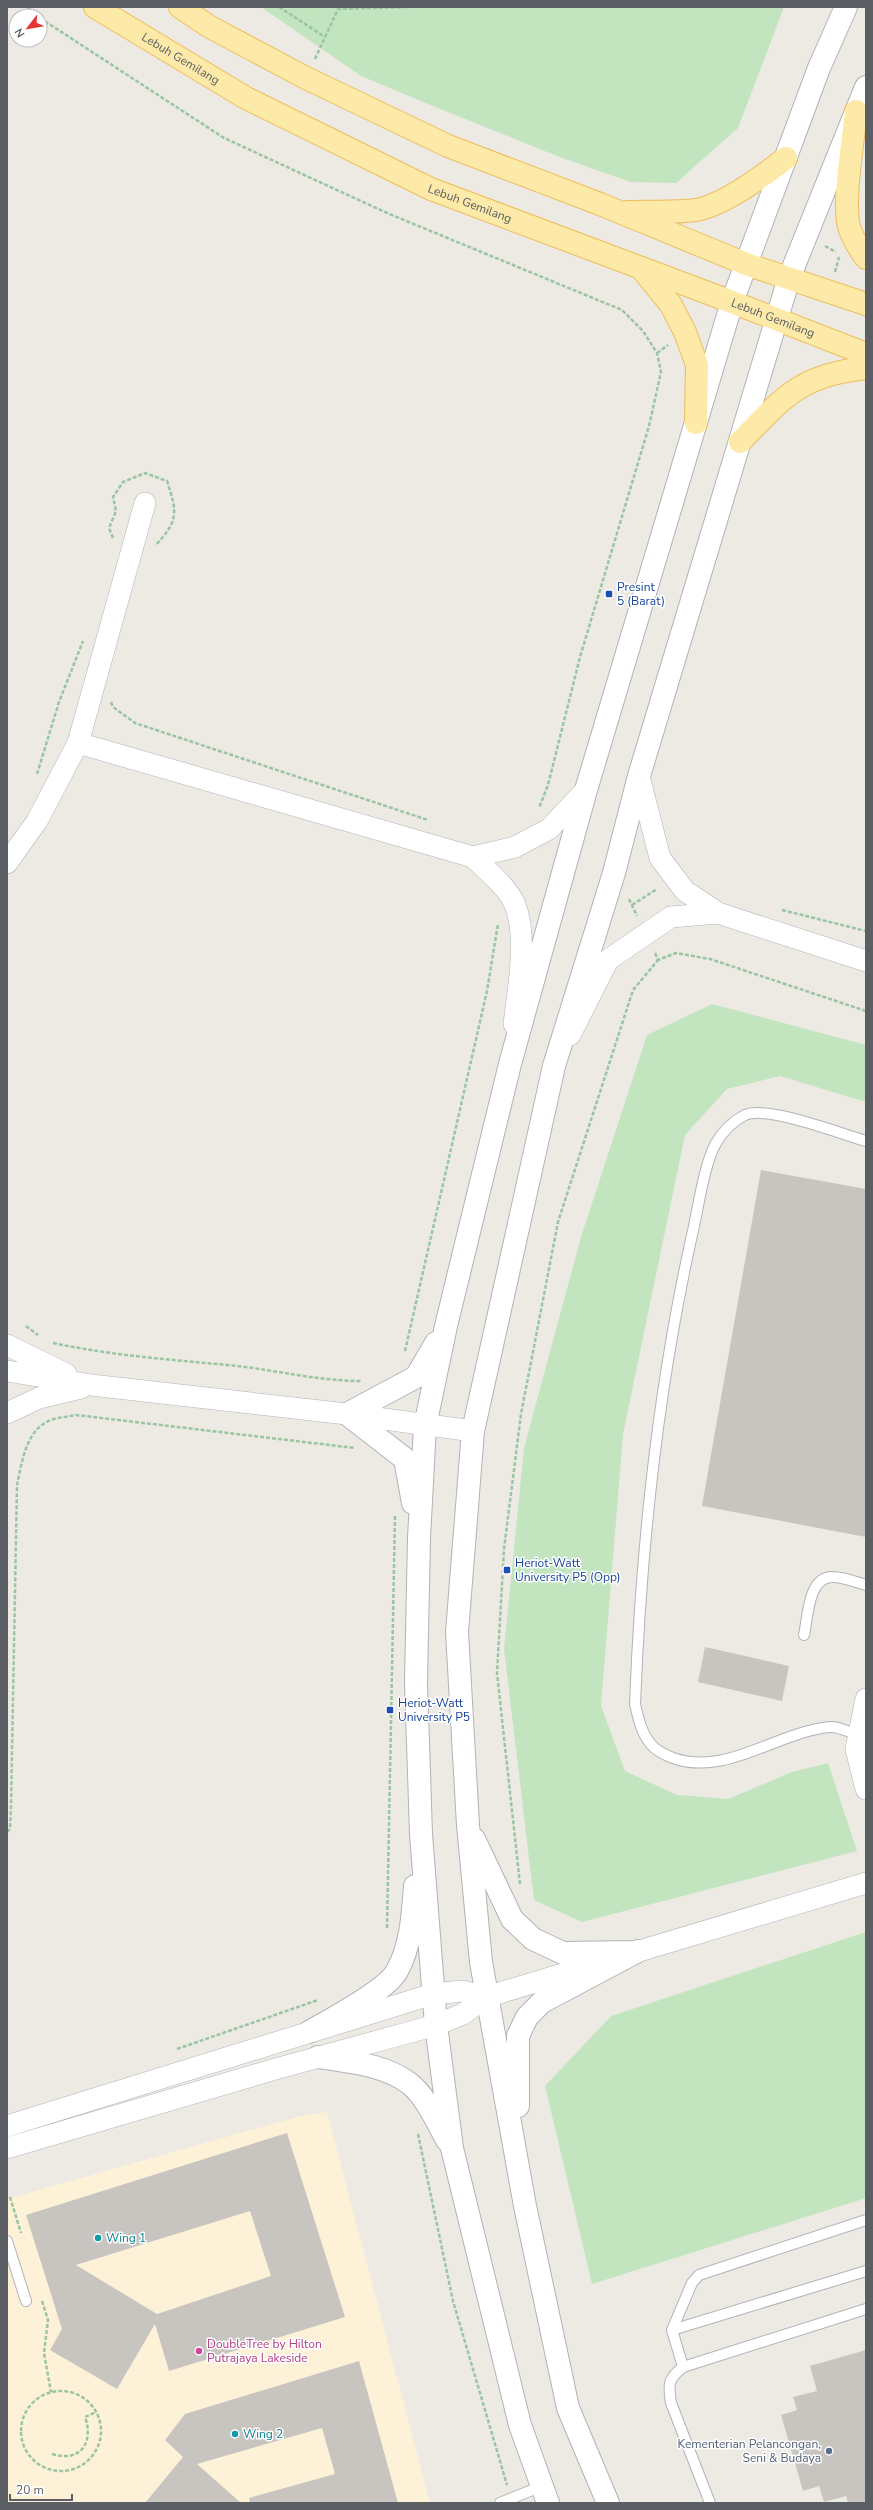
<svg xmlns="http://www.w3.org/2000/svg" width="873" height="2510" font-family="'Nunito Sans',sans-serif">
<rect width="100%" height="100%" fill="#edeae3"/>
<!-- commercial -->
<path fill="#fdf2d8" d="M327,2112L430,2503H7V2199L297,2117Z"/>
<!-- green -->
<path fill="#c2e5c0" d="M261,7H784L738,128L676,183L631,182L562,158L428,104L361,76Z
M712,1004L866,1045V1102L780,1076L727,1089L685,1135L623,1434L601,1706L625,1771L677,1795L728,1799L792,1772L828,1763L857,1851L582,1922L534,1900L504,1649L524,1448L581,1237L647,1035Z
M866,1932V2198L592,2284L545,2086L611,2016Z"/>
<!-- building -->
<path fill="#c8c5c0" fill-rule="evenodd" d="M761,1170L866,1189V1537L702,1506Z
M705,1647L789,1666L782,1701L698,1682Z
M287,2133L345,2317L169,2371L155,2324L117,2389L50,2350L62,2329L26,2215ZM250,2211L271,2276L157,2314L76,2265Z
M866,2350V2503H848L846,2496L824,2502L819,2486L803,2491L781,2415L797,2410L793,2397L817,2391L810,2366Z
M359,2361L398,2503H250L249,2498L335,2474L322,2428L197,2464L241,2503H145L183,2457L165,2440L185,2414Z"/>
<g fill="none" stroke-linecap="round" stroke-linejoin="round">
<defs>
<path id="lane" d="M804,1635C808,1617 808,1576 833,1577C843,1577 856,1582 866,1585
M859,1735C851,1733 838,1726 830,1727C776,1732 727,1777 673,1758C665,1755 655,1750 650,1743C641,1732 638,1717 635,1704C641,1547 658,1388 692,1235C698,1210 704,1164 716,1143C723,1131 733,1121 745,1115C767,1105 841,1134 866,1141
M7,2241L26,2301
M672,2330L866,2271
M683,2367L672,2330L692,2283L699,2275L866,2220
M500,2503L542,2486
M710,2503L671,2403C668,2384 668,2379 683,2367L866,2309"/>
<path id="street" d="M78,743L473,857C487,871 508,887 515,905C528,937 518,991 514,1024
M639,776L660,858L685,891L718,913L866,961
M473,857L515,847L549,829L586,790
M7,863L37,821L78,743L145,503
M570,1035L608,960L671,917L718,913
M7,1345L66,1374
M7,1371L91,1385L347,1414L473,1431
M7,1413L39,1398L81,1388
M866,1699L856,1749L866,1789
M7,2126L433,1994L462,1991L486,1997
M7,2148L279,2068L436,2025L463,2014L486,1997L866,1883"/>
<path id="secondary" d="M413,1503L405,1459L347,1414L416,1377L436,1343
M474,1839L512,1919L533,1939L563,1953L634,1952
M309,2032C330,2020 387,1990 397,1971C411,1946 413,1914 415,1886
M318,2057C349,2062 384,2064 410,2084C425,2095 438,2124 447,2140
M518,2106V2036L527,2017L542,2002L638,1951
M548,2503L520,2425L452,2148L436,2025L421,1834L416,1682L419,1538L425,1426L446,1326L510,1064L586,790L732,302L819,68L846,7
M608,2503L568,2408L525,2206L481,1962L468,1825L457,1632L473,1431L554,1066L614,873L639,776L789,278L866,87"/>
<g id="primary">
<path id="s1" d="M95,7L246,98L431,189L732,302L866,354"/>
<path d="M180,7L210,27L306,78L448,146L600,204L746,264L866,304"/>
<path d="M856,111C853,143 844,191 848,222C850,235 858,247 866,258"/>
<path d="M628,212C650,211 674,213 696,210C724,205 763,176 786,158"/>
<path d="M641,268L671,305L685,332L697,365L696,423"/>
<path d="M740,442C784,397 800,375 866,368"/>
</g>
</defs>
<!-- lane casing -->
<use href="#lane" stroke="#b0b4b8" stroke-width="12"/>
<!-- street casing -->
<use href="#street" stroke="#b0b4b8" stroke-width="22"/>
<!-- secondary casing -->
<use href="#secondary" stroke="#afb3b8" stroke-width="24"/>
<!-- primary casing -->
<use href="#primary" stroke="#eebc5b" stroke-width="24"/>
<!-- path -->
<path stroke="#99c5a3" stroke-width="2.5" stroke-dasharray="4 2" stroke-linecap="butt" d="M27,7L38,16
M279,7L325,37
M40,18L224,138L387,213L622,310L643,331L657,353L661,372L649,426L580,657L548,785L539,808
M315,59L338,9L411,7
M825,246L836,252
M835,272L839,257
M657,353L668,345
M113,538L109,528L116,511L113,497L123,482L145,473L167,481C178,514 178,521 155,546
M111,702L113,707L135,723L428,820
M37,774L59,702L83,641
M629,899L637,916
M632,905L657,889
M782,910L866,931
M655,953L658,960L676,953L710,959L866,1011
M26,1326L38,1335
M53,1343C114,1356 176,1360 238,1366C279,1371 320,1381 362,1381
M405,1351L487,991L498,924
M7,1832L10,1829L11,1806L17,1485C22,1462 26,1429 51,1420C59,1417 68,1417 76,1415L355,1448
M520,1884L497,1673L504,1549L521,1414L558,1222L633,990L658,960
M387,1928L395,1515
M177,2049L318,2000
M418,2134L453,2301L507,2485
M10,2197L21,2233
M42,2301L48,2320L44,2353L51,2392
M21 2431a40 40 0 1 1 80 0a40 40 0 1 1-80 0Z
M52,2454C81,2463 94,2442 85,2417L96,2412"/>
<!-- lane -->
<use href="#lane" stroke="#fff" stroke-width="10"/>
<!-- street -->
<use href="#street" stroke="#fff" stroke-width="21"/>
<!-- secondary -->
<use href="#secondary" stroke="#fff" stroke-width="22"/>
<!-- primary -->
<use href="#primary" stroke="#fdeaa8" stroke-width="22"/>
</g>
<!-- markers -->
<g fill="#1a4fb4" stroke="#fff" stroke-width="1.5">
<rect x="605" y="590" width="8" height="8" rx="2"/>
<rect x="503" y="1566" width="8" height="8" rx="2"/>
<rect x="386" y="1706" width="8" height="8" rx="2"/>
</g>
<g fill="#0f9aa8" stroke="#fff" stroke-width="1.5">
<circle cx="98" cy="2238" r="4"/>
<circle cx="235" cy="2434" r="4"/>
</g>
<circle fill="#d1479c" stroke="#fff" stroke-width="1.5" cx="199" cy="2351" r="4"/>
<circle fill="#5c6f8a" stroke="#fff" stroke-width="1.5" cx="829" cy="2451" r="4"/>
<g text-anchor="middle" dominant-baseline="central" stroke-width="3" stroke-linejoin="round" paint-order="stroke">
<!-- street labels -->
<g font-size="12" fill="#5b5f63" stroke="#fff">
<text stroke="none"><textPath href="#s1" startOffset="100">Lebuh Gemilang</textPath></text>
<text stroke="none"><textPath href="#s1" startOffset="424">Lebuh Gemilang</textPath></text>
<text stroke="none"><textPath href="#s1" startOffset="748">Lebuh Gemilang</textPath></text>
</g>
<!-- transit labels -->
<g font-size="12" fill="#164399" stroke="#fff" text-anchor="start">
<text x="617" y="587">Presint<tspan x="617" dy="14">5 (Barat)</tspan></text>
<text x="515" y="1563">Heriot-Watt<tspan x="515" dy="14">University P5 (Opp)</tspan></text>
<text x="398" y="1703">Heriot-Watt<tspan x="398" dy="14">University P5</tspan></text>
</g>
<!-- culture labels -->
<g font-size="12" fill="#0d838f" stroke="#fff" text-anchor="start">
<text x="106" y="2238">Wing 1</text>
<text x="243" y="2434">Wing 2</text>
</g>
<!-- hotel labels -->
<g font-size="12" fill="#b23c85" stroke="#fff" text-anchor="start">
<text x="207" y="2344">DoubleTree by Hilton<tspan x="207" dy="14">Putrajaya Lakeside</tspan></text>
</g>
<!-- service labels -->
<g font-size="12" fill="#4e5e75" stroke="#fff" text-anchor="end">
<text x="821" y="2444">Kementerian Pelancongan,<tspan x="821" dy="14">Seni &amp; Budaya</tspan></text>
</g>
</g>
<!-- border -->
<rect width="873" height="2510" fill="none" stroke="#5b5f63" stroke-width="16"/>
<!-- north arrow -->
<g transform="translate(28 28) rotate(239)"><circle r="19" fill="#ffffff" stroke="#bdbfc1"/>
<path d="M0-3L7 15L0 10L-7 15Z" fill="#e53531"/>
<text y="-6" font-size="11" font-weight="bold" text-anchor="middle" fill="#5b5f63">N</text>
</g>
<!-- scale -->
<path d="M10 2494v6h62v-6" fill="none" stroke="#5b5f63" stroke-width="2"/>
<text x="16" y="2494" font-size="12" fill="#5b5f63" stroke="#ffffff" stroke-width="3" paint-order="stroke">20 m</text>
</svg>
